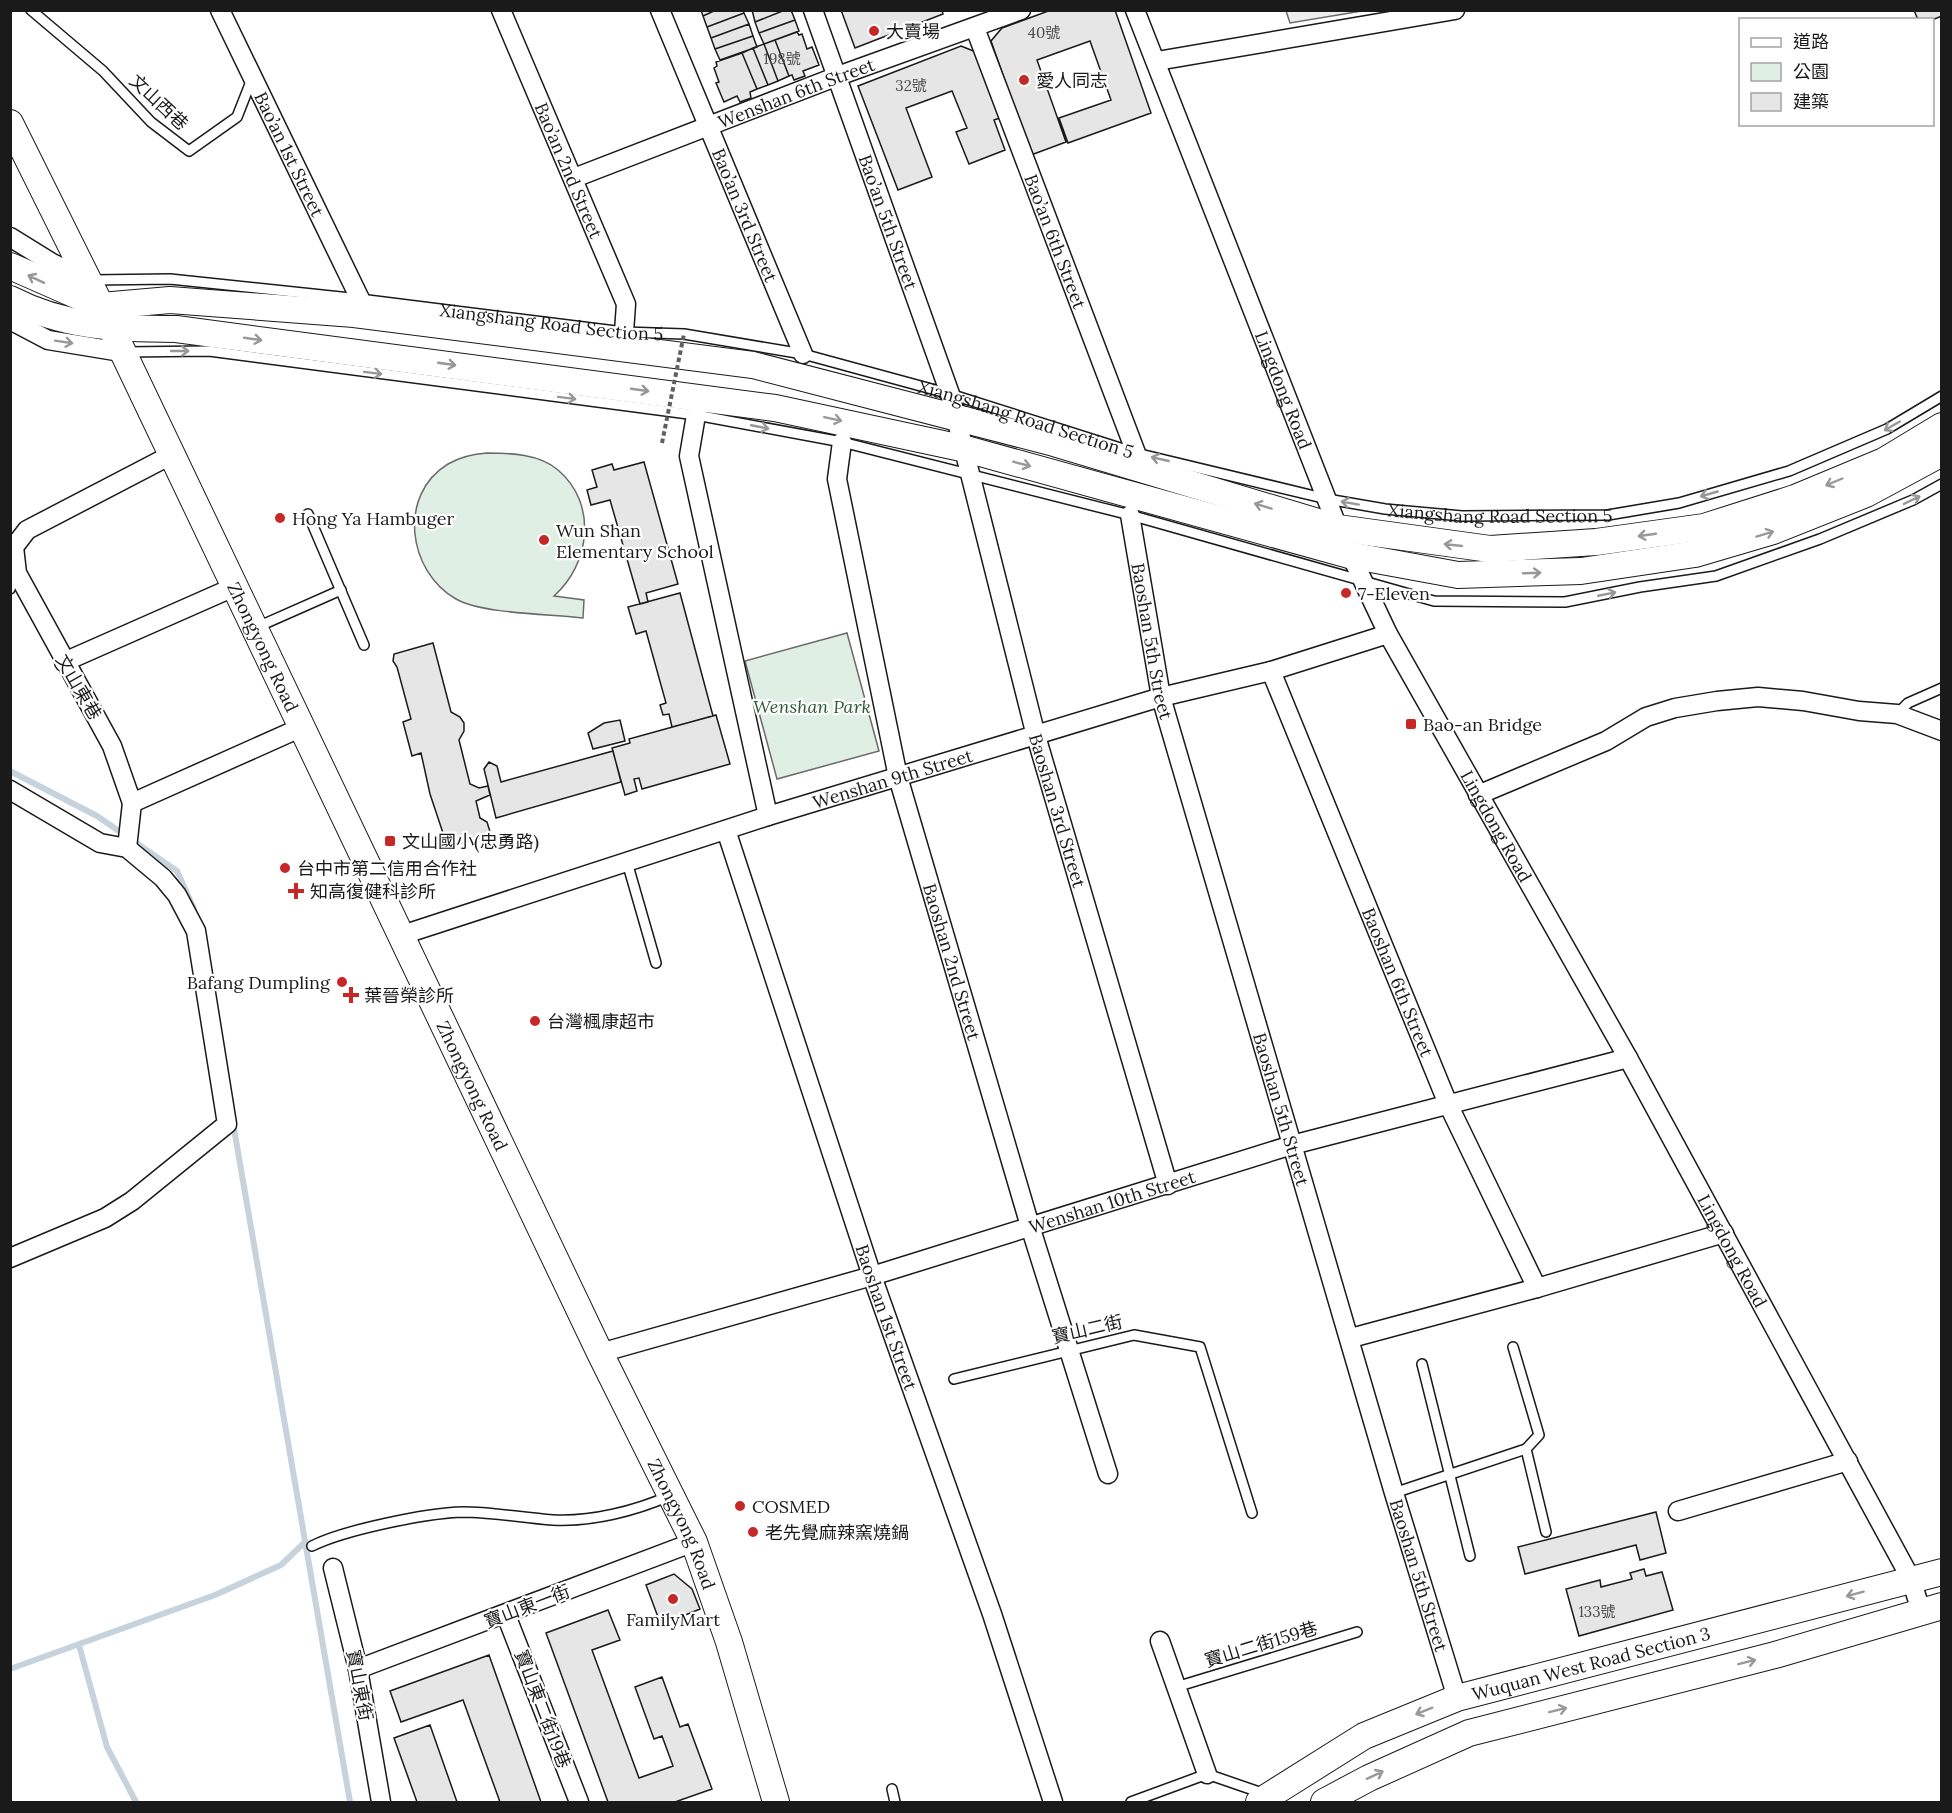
<svg xmlns="http://www.w3.org/2000/svg" width="1952" height="1813" font-family="Lora,'Noto Sans TC',serif">
<rect width="100%" height="100%" fill="#fff"/>
<!-- green -->
<path fill="#e0efe3" stroke="#6a6a6a" stroke-width="1.5" d="M487,453C510,453 540,454 558,470C598,504 590,564 554,596L584,600L583,618C551,614 482,614 456,599C408,572 397,495 448,464C460,457 473,454 487,453Z
M847,633L879,751L777,779L745,661Z"/>
<!-- parking -->
<path fill="#ededed" stroke="#6a6a6a" stroke-width="1.5" d="M1286,11V10L1362,11L1290,23Z"/>
<g fill="none" stroke-linecap="round" stroke-linejoin="round">
<!-- stream -->
<path stroke="#c6d2dc" stroke-width="6" d="M10,771L97,816L177,871L194,909
M233,1123L350,1802
M79,1645L107,1747L136,1802
M10,1669L215,1595L281,1565L304,1543"/>
</g>
<!-- building -->
<path fill="#e6e6e6" stroke="#1a1a1a" stroke-width="1.5" d="M701,10H716L703,16Z
M716,10H743L744,13L707,27L703,16Z
M752,10H785L755,22Z
M785,10H791L795,20L759,33L755,22Z
M841,10H942L943,14L855,48Z
M1051,10H1115L1151,113L1068,143L1059,118L1111,100L1090,41L1037,60L1066,142L1031,155L991,41L1002,28Z
M1914,10H1942V16L1932,20H1918Z
M744,13L749,24L711,38L707,27Z
M795,20L799,31L764,44L759,33Z
M749,24L753,36L715,49L711,38Z
M797,32L799,35L802,34L807,49L812,47L819,65L803,71L805,76L794,80L792,75L789,76L775,40Z
M753,36L757,47L720,60L715,49Z
M775,40L789,76L778,81L764,44Z
M764,44L778,81L768,85L753,48Z
M961,46L976,52L1000,118L994,120L1005,150L969,164L956,132L967,128L952,91L906,108L932,177L898,190L858,86Z
M753,48L768,85L757,89L742,53Z
M742,53L757,89L750,92L751,98L740,102L737,96L724,102L716,83L719,82L714,68L717,66L716,62Z
M644,462L678,584L646,593L648,602L640,604L610,500L591,505L587,490L597,487L592,470L612,464L614,470Z
M680,593L713,716L672,727L669,714L663,715L660,705L666,703L646,631L636,634L628,607Z
M433,643L451,712L460,717L464,723V731L459,740L470,784L479,788L488,786L490,795L476,801L480,818L487,822L491,835L447,847L442,841L443,833L430,794L421,753L412,756L403,722L411,719L397,667L393,661L394,654Z
M716,715L730,764L642,789L639,778L634,779L637,791L625,795L612,748L630,743L629,739Z
M620,720L625,741L593,749L588,733L604,723Z
M613,751L621,782L496,818L484,769L489,762L497,766L501,782Z
M1656,1512L1666,1553L1640,1560L1636,1545L1525,1574L1518,1547Z
M1644,1569L1646,1576L1662,1572L1673,1610L1579,1636L1566,1589L1600,1580L1601,1587L1632,1579L1630,1573Z
M674,1574L692,1589L700,1609L661,1625L646,1585Z
M608,1610L620,1640L592,1650L639,1778L673,1766L662,1736L654,1739L635,1687L662,1677L680,1727L688,1724L712,1789L675,1802H608L546,1633Z
M489,1655L541,1802H500L463,1700L401,1722L390,1691Z
M430,1725L457,1802H417L394,1738Z"/>
<g fill="none" stroke-linecap="round" stroke-linejoin="round">
<defs>
<g id="lane">
<path d="M31,10L103,71L151,122L189,151L237,117L252,79"/>
<path id="s1" d="M92,280L170,279L360,299L624,332L684,334L803,354L950,394L1136,453L1327,499L1385,509L1462,516L1608,515L1679,503L1789,471L1887,429L1942,396"/>
<path d="M126,352L209,351L696,415L842,442L1130,515L1434,601L1565,602L1640,587L1716,576L1820,539L1913,500L1942,484"/>
<path d="M308,514L364,645"/>
<path d="M10,589L17,573"/>
<path d="M255,628L341,590"/>
<path d="M1897,714L1908,703L1942,688"/>
<path d="M627,862L656,963"/>
<path d="M1513,1347L1539,1435L1526,1449L1546,1532"/>
<path d="M1422,1364L1470,1556"/>
<path d="M954,1379L1134,1335L1200,1347L1252,1513"/>
<path d="M1394,1493L1526,1449"/>
<path d="M312,1546C344,1530 426,1513 463,1512C493,1512 523,1518 553,1520C591,1522 635,1511 669,1496"/>
<path d="M1176,1687L1357,1632"/>
<path d="M892,1789L895,1802"/>
<path d="M1131,1802L1207,1774L1265,1794"/>
</g>
<g id="street">
<path id="s2" d="M220,10L360,299"/>
<path id="s3" d="M501,10L626,304L624,332"/>
<path id="s4" d="M660,10L803,354"/>
<path id="s5" d="M813,10L950,394L1036,736L1168,1185"/>
<path id="s6" d="M1135,10L1338,528L1388,634L1628,1058L1911,1579L1921,1611"/>
<path id="s7" d="M975,28L1136,453"/>
<path d="M1157,61L1455,10"/>
<path id="s8" d="M574,178L838,76L1021,10"/>
<path d="M10,237L52,263L88,280"/>
<path d="M10,320L48,340L121,352"/>
<path d="M696,415L689,456L768,816"/>
<path id="s9" d="M842,442L837,479L898,777L1030,1226L1108,1474"/>
<path id="s10" d="M1130,515L1161,697L1394,1493L1457,1698"/>
<path d="M64,662L234,587"/>
<path id="s11" d="M1271,671L1448,1104L1537,1288"/>
<path d="M10,790L100,843L127,848L163,878L177,895L196,931L227,1124L132,1201L105,1218L10,1258"/>
<path d="M1478,795L1606,741L1646,717L1675,708L1717,701L1758,697L1803,701L1859,711L1897,714L1942,731"/>
<path d="M132,803L112,746L17,573L14,547L27,530L171,455"/>
<path id="s12" d="M726,830L872,1276L992,1614L1053,1802"/>
<path d="M127,848L132,803L300,728"/>
<path id="s13" d="M399,936L768,816L1161,697L1271,671L1388,634"/>
<path d="M1351,1338L1537,1288L1724,1233"/>
<path id="s14" d="M600,1353L872,1276L1292,1145L1628,1058"/>
<path d="M1678,1511L1848,1461"/>
<path d="M333,1568L358,1669L381,1802"/>
<path d="M506,1615L579,1802"/>
<path d="M1160,1641L1207,1774"/>
<path d="M358,1669L694,1542"/>
</g>
<g id="secondary">
<path id="s15" d="M10,123L101,306L600,1353L694,1542L729,1642L776,1802"/>
<path d="M10,266L101,306L170,300L354,314L753,365L1054,443L1338,528L1490,549L1596,542L1704,527L1795,498L1884,461L1942,426"/>
<path d="M10,299C64,327 117,329 176,329L775,408L966,449L1349,555L1458,575L1581,571L1695,554L1773,531L1866,494L1942,453"/>
<path id="s16" d="M1259,1802L1364,1736L1457,1698L1942,1572"/>
<path d="M1324,1802L1369,1778L1469,1733L1775,1655L1942,1606"/>
</g>
</defs>
<!-- lane casing -->
<use href="#lane" stroke="#1a1a1a" stroke-width="12"/>
<!-- street casing -->
<use href="#street" stroke="#1a1a1a" stroke-width="21"/>
<!-- secondary casing -->
<use href="#secondary" stroke="#1a1a1a" stroke-width="28"/>
<!-- lane -->
<use href="#lane" stroke="#fff" stroke-width="9"/>
<!-- street -->
<use href="#street" stroke="#fff" stroke-width="18"/>
<!-- secondary -->
<use href="#secondary" stroke="#fff" stroke-width="26"/>
<!-- path-bridge -->
<path stroke="#5f5f5f" stroke-width="4" stroke-dasharray="4.5 3" stroke-linecap="butt" d="M662,443L684,334"/>
</g>
<!-- one-way arrows -->
<defs><path id="oneway-shaft" d="M-6 0H5M1.5-3L5.5 0L1.5 3" fill="none" stroke-width="1.6" stroke-linecap="round" stroke-linejoin="round" transform="scale(1.5)"/></defs>
<g stroke="#989898">
<use href="#oneway-shaft" transform="translate(36 279) rotate(-155)"/>
<use href="#oneway-shaft" transform="translate(253 339) rotate(8)"/>
<use href="#oneway-shaft" transform="translate(64 342) rotate(9)"/>
<use href="#oneway-shaft" transform="translate(180 351)"/>
<use href="#oneway-shaft" transform="translate(447 364) rotate(8)"/>
<use href="#oneway-shaft" transform="translate(373 373) rotate(7)"/>
<use href="#oneway-shaft" transform="translate(640 390) rotate(8)"/>
<use href="#oneway-shaft" transform="translate(567 398) rotate(7)"/>
<use href="#oneway-shaft" transform="translate(833 419) rotate(12)"/>
<use href="#oneway-shaft" transform="translate(1892 426) rotate(150)"/>
<use href="#oneway-shaft" transform="translate(760 427) rotate(11)"/>
<use href="#oneway-shaft" transform="translate(1160 459) rotate(-167)"/>
<use href="#oneway-shaft" transform="translate(1022 464) rotate(15)"/>
<use href="#oneway-shaft" transform="translate(1834 482) rotate(157)"/>
<use href="#oneway-shaft" transform="translate(1709 494) rotate(164)"/>
<use href="#oneway-shaft" transform="translate(1912 500) rotate(-26)"/>
<use href="#oneway-shaft" transform="translate(1350 503) rotate(-170)"/>
<use href="#oneway-shaft" transform="translate(1263 506) rotate(-163)"/>
<use href="#oneway-shaft" transform="translate(1765 534) rotate(-17)"/>
<use href="#oneway-shaft" transform="translate(1647 535) rotate(172)"/>
<use href="#oneway-shaft" transform="translate(1453 545) rotate(-174)"/>
<use href="#oneway-shaft" transform="translate(1532 573) rotate(-2)"/>
<use href="#oneway-shaft" transform="translate(1607 594) rotate(-11)"/>
<use href="#oneway-shaft" transform="translate(1855 1594) rotate(165)"/>
<use href="#oneway-shaft" transform="translate(1747 1662) rotate(-14)"/>
<use href="#oneway-shaft" transform="translate(1558 1710) rotate(-14)"/>
<use href="#oneway-shaft" transform="translate(1424 1711) rotate(158)"/>
<use href="#oneway-shaft" transform="translate(1375 1775) rotate(-25)"/>
</g>
<!-- markers -->
<g fill="#c62828" stroke="#fff" stroke-width="2">
<circle cx="874" cy="31" r="6"/>
<circle cx="1024" cy="80" r="6"/>
<circle cx="280" cy="518" r="6"/>
<circle cx="544" cy="540" r="6"/>
<circle cx="1346" cy="593" r="6"/>
<rect x="1405" y="718" width="12" height="12" rx="3"/>
<rect x="384" y="835" width="12" height="12" rx="3"/>
<circle cx="285" cy="868" r="6"/>
<path d="M293 882h6v6h6v6h-6v6h-6v-6h-6v-6h6z"/>
<circle cx="342" cy="982" r="6"/>
<path d="M348 986h6v6h6v6h-6v6h-6v-6h-6v-6h6z"/>
<circle cx="535" cy="1021" r="6"/>
<circle cx="740" cy="1506" r="6"/>
<circle cx="753" cy="1532" r="6"/>
<circle cx="673" cy="1599" r="6"/>
</g>
<g text-anchor="middle" dominant-baseline="central" stroke-width="4.5" stroke-linejoin="round" paint-order="stroke">
<!-- number labels -->
<g font-size="15" fill="#4d4d4d">
<text x="1044" y="32">40號</text>
<text x="782" y="58">198號</text>
<text x="911" y="85">32號</text>
<text x="1597" y="1611">133號</text>
</g>
<!-- poi labels -->
<g font-size="18" fill="#1a1a1a" stroke="#fff" text-anchor="start">
<text x="886" y="31">大賣場</text>
<text x="1036" y="80">愛人同志</text>
<text x="292" y="518">Hong Ya Hambuger</text>
<text x="556" y="530">Wun Shan<tspan x="556" dy="21">Elementary School</tspan></text>
<text x="1358" y="593">7-Eleven</text>
<text x="1423" y="724">Bao-an Bridge</text>
<text x="402" y="841">文山國小(忠勇路)</text>
<text x="297" y="868">台中市第二信用合作社</text>
<text x="310" y="891">知高復健科診所</text>
<text x="330" y="982" text-anchor="end">Bafang Dumpling</text>
<text x="364" y="995">葉晉榮診所</text>
<text x="547" y="1021">台灣楓康超市</text>
<text x="752" y="1506">COSMED</text>
<text x="765" y="1532">老先覺麻辣窯燒鍋</text>
<text x="673" y="1619" text-anchor="middle">FamilyMart</text>
</g>
<!-- street labels -->
<g font-size="18" fill="#1a1a1a" stroke="#fff">
<text stroke="none"><textPath href="#s8" startOffset="238">Wenshan 6th Street</textPath></text>
<text transform="translate(159 102) rotate(43)">文山西巷</text>
<text stroke="none"><textPath href="#s2" startOffset="160">Bao’an 1st Street</textPath></text>
<text stroke="none"><textPath href="#s3" startOffset="174">Bao’an 2nd Street</textPath></text>
<text stroke="none"><textPath href="#s4" startOffset="222">Bao’an 3rd Street</textPath></text>
<text stroke="none"><textPath href="#s5" startOffset="225">Bao’an 5th Street</textPath></text>
<text stroke="none"><textPath href="#s7" startOffset="228">Bao’an 6th Street</textPath></text>
<text stroke="none"><textPath href="#s1" startOffset="462">Xiangshang Road Section 5</textPath></text>
<text stroke="none"><textPath href="#s6" startOffset="408">Lingdong Road</textPath></text>
<text stroke="none"><textPath href="#s1" startOffset="948">Xiangshang Road Section 5</textPath></text>
<text stroke="none"><textPath href="#s1" startOffset="1434">Xiangshang Road Section 5</textPath></text>
<text stroke="none"><textPath href="#s10" startOffset="128">Baoshan 5th Street</textPath></text>
<text stroke="none"><textPath href="#s15" startOffset="582">Zhongyong Road</textPath></text>
<text transform="translate(79 687) rotate(60)">文山東巷</text>
<text stroke="none"><textPath href="#s13" startOffset="518">Wenshan 9th Street</textPath></text>
<text stroke="none"><textPath href="#s5" startOffset="838">Baoshan 3rd Street</textPath></text>
<text stroke="none"><textPath href="#s6" startOffset="894">Lingdong Road</textPath></text>
<text stroke="none"><textPath href="#s9" startOffset="534">Baoshan 2nd Street</textPath></text>
<text stroke="none"><textPath href="#s11" startOffset="336">Baoshan 6th Street</textPath></text>
<text stroke="none"><textPath href="#s15" startOffset="1068">Zhongyong Road</textPath></text>
<text stroke="none"><textPath href="#s10" startOffset="614">Baoshan 5th Street</textPath></text>
<text stroke="none"><textPath href="#s14" startOffset="534">Wenshan 10th Street</textPath></text>
<text stroke="none"><textPath href="#s6" startOffset="1380">Lingdong Road</textPath></text>
<text stroke="none"><textPath href="#s12" startOffset="513">Baoshan 1st Street</textPath></text>
<text transform="translate(1087 1329) rotate(-13)">寶山二街</text>
<text stroke="none"><textPath href="#s15" startOffset="1554">Zhongyong Road</textPath></text>
<text stroke="none"><textPath href="#s10" startOffset="1100">Baoshan 5th Street</textPath></text>
<text transform="translate(527 1606) rotate(-21)">寶山東一街</text>
<text transform="translate(1261 1644) rotate(-17)">寶山二街159巷</text>
<text stroke="none"><textPath href="#s16" startOffset="363">Wuquan West Road Section 3</textPath></text>
<text transform="translate(360 1685) rotate(79)">寶山東街</text>
<text transform="translate(543 1709) rotate(69)">寶山東二街19巷</text>
</g>
<!-- park labels -->
<g font-size="18" font-style="italic" fill="#2b5a34" stroke="#fff">
<text x="812" y="706">Wenshan Park</text>
</g>
</g>
<!-- border -->
<rect width="1952" height="1813" fill="none" stroke="#1a1a1a" stroke-width="24"/>
<!-- legend -->
<rect x="1739" y="18" width="195" height="108" fill="#ffffff" stroke="#a3a3a3" stroke-width="1.5"/>
<rect x="1751" y="38" width="30" height="9" fill="#ffffff" stroke="#a3a3a3" stroke-width="1.5"/>
<text x="1793" y="48" font-size="18" fill="#1a1a1a">道路</text>
<rect x="1751" y="63" width="30" height="18" fill="#e0efe3" stroke="#a3a3a3" stroke-width="1.5"/>
<text x="1793" y="78" font-size="18" fill="#1a1a1a">公園</text>
<rect x="1751" y="93" width="30" height="18" fill="#e6e6e6" stroke="#a3a3a3" stroke-width="1.5"/>
<text x="1793" y="108" font-size="18" fill="#1a1a1a">建築</text>
</svg>
